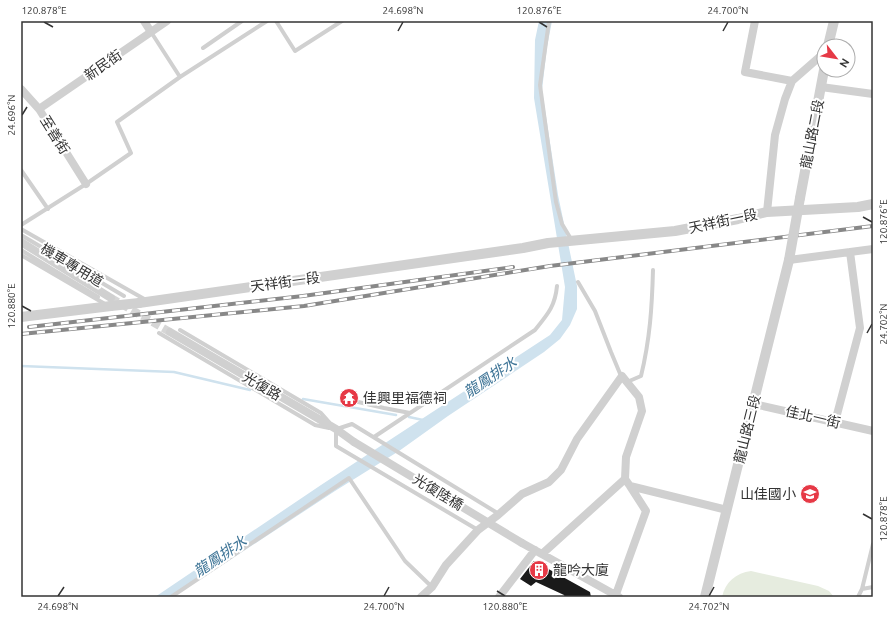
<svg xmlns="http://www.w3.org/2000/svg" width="894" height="618" font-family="Ubuntu,'Noto Sans TC',sans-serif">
<rect width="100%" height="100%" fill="#fff"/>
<!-- green -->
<path fill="#e6ecdf" d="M751,571L818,586L829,591L834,597H722C725,582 736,573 751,571Z"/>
<!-- water -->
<path fill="#cfe2ee" d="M539,21H552L547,47L542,90L558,195L577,286V309L570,325L560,339L544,352L448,416L399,451L335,491L207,575L203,576L172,597H155L321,485L550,335L562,320L565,287L534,98L535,40Z"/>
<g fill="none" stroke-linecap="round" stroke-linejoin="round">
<!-- stream -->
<path stroke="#cfe2ee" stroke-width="2.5" d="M21,366L174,372L250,390
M303,399L396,415
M409,417L423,420"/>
</g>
<!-- building -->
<path fill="#1a1a1a" d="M534,561L590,592L591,597H565L564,595L536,582L531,586L520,579Z"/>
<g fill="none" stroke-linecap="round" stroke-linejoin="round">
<!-- minor-tunnel -->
<path stroke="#d6d6d6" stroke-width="8" stroke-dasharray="8 4" stroke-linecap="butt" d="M111,298L170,332"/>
<!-- service -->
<path stroke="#d0d0d0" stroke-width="4" d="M276,21L295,51L342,21
M549,21L540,85L556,202L562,224L571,239
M203,48L242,21
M180,77L267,21
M21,170L48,209
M21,225L86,184L131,153L117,122L180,77L151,32
M21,229L146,300
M21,235L124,296
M21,250L98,297
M21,255L105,304
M578,282L595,311L611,352L621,376
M180,330L321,413L329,422
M159,333L315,425L329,428
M627,382L641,376C650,339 652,307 653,270
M354,401L384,408L410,413
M336,429V446L478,530
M337,429L352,424L499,514
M374,437L535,330C547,315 555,307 557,286
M862,589L873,544
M171,597L349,478L405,561L432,587
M858,597L862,589L873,587"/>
<!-- minor -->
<path stroke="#d0d0d0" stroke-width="8" d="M144,21L151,32
M755,21L745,72L792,81
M821,87L873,94
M21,89L39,109L86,184
M39,109L167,21
M767,212L775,135L785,99L792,81L824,53
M21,242L111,298
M789,260L873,249
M170,332L336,429L354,442
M754,404L873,431
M835,422L860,328L850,252
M522,543L619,597
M542,554L625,479
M421,597L432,587L446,565L478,530L498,515L522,494L549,482L561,470L577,439L622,376L639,397L642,411L626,457L625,479L630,486L727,510
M499,597L535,550
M615,597L646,511L630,486"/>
<!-- tertiary -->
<path stroke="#d0d0d0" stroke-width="10" d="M828,46L834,21
M800,198L824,70
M139,303L523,248L548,243L675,231L738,219L767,212L858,207L873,204
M21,317L111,306
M705,597L789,260"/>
<defs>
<path id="rail" d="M29,327L303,296L513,267
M21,334L304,306L550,266L873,226"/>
</defs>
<!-- rail casing -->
<use href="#rail" stroke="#888" stroke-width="4"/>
<!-- rail -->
<use href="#rail" stroke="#fff" stroke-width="2.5" stroke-dasharray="8" stroke-linecap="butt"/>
<!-- minor-bridge -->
<path stroke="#d0d0d0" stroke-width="8" d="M354,442L522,543"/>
<!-- tertiary-bridge -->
<path stroke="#d0d0d0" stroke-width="10" d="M789,260L800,198
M111,306L139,303"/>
</g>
<!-- ticks -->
<path fill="none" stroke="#333" stroke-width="1.5" d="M44,22L53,27M539,22L547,27M398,31L403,22M723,31L728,22M22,115L27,107M863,217L872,222M22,306L31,311M867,333L872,324M863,514L872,519M497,591L505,596M58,596L64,587M384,596L389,587M709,596L714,587"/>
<!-- icons -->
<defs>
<symbol id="temple-disc" viewBox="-11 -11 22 22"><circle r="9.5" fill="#e63946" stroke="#fff"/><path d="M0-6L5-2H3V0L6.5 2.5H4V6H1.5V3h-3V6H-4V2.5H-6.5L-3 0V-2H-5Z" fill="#fff"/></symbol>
<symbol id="school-disc" viewBox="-11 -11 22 22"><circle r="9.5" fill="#e63946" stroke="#fff"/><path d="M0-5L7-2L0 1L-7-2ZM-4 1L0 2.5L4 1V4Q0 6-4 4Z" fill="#fff"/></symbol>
<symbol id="building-disc" viewBox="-11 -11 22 22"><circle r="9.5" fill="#e63946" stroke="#fff"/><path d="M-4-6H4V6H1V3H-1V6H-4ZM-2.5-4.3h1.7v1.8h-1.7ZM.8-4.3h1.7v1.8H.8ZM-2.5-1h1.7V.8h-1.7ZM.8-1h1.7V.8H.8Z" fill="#fff"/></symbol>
</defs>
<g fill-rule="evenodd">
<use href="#temple-disc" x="338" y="387" width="22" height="22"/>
<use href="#school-disc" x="799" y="483" width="22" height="22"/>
<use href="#building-disc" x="528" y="559" width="22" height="22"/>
</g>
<g text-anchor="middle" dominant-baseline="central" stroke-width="4" stroke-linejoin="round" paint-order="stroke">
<!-- street labels -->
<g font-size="14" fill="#333" stroke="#fff">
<text transform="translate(103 65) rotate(-34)">新民街</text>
<text transform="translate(812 134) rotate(-79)">龍山路二段</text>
<text transform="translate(55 135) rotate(58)">至善街</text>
<text transform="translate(723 221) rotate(-12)">天祥街一段</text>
<text transform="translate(72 265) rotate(31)">機車專用道</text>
<text transform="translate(285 282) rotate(-8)">天祥街一段</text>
<text transform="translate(262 386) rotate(30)">光復路</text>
<text transform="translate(813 417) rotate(13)">佳北一街</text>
<text transform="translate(747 429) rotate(-76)">龍山路三段</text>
<text transform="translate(438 492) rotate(31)">光復陸橋</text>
</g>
<!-- poi labels -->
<g font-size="14" fill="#333" stroke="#fff" text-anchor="start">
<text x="363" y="398">佳興里福德祠</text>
<text x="796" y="494" text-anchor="end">山佳國小</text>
<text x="553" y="570">龍吟大廈</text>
</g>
<!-- water labels -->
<g font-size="15" font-style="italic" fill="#3f7597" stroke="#fff">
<text transform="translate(490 377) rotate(-34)">龍鳳排水</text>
<text transform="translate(220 556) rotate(-34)">龍鳳排水</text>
</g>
</g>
<!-- border -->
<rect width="894" height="618" fill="none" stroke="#ffffff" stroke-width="44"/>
<!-- north arrow -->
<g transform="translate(836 58) rotate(121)"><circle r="19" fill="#ffffff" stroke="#adadad"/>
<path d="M0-3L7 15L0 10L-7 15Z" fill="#e63946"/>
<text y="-6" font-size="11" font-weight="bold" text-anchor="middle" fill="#333333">N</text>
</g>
<rect x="22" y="22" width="850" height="574" fill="none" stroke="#333" stroke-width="1.5"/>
<g font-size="10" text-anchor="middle" fill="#333">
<text x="44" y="14">120.878°E</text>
<text x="403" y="14">24.698°N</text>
<text x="539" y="14">120.876°E</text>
<text x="728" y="14">24.700°N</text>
<text transform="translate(11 115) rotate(-90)" y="4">24.696°N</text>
<text transform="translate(883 222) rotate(-90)" y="4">120.876°E</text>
<text transform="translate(11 306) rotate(-90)" y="4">120.880°E</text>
<text transform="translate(883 324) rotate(-90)" y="4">24.702°N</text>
<text transform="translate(883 519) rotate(-90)" y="4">120.878°E</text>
<text x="58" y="610">24.698°N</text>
<text x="384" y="610">24.700°N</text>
<text x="505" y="610">120.880°E</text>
<text x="709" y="610">24.702°N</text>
</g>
</svg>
